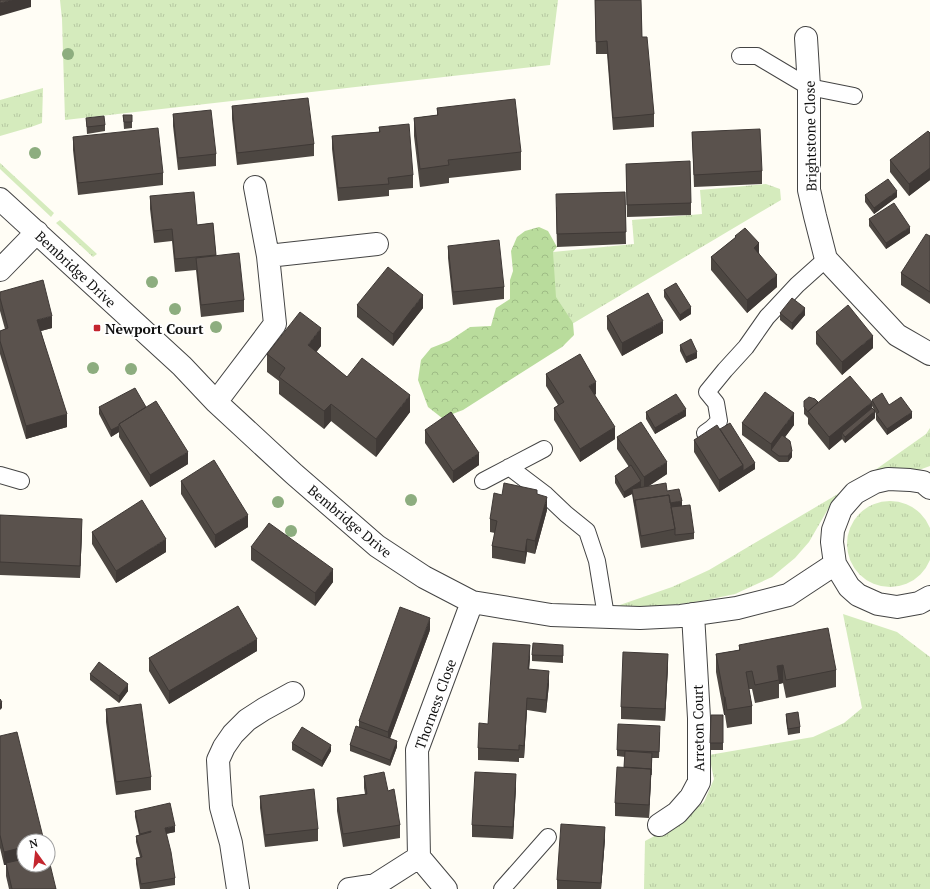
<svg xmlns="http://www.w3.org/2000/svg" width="930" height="889" font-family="'PT Serif',serif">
<defs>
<pattern id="grass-tufts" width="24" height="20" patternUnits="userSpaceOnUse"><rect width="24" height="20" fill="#d5ebbd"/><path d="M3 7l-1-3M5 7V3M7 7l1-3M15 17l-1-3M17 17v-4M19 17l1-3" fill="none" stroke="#b6c8a1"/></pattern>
<pattern id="forest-crowns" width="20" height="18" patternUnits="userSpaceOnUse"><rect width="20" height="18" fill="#b9dc9c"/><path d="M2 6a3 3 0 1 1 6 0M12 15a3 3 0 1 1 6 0" fill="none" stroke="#9ebc85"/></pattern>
</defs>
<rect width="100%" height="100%" fill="#fffdf5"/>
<!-- grass -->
<path fill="url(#grass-tufts)" d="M60,0H558L550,65L65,120L62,19Z
M43,88L42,123L31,127L0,136V100Z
M0,163L54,213L51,217L0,169Z
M766,184L780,189L781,200L572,324L553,298V252L634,244L632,220L702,214L700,190Z
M60,220L97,254L93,257L56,223Z
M930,428V466L919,470H900L868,475L926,434Z
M843,491L828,509L809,542L795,558L772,577L735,594L702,601L665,606L614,607L672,587L709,570Z
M847 544a43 43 0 1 1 86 0a43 43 0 1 1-86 0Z
M843,614L897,632L930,657V889H644L645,841L666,830L687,816L704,802L714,779L709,755L813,737L844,723L862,708Z"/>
<!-- forest -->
<path fill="url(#forest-crowns)" d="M539,227L548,231L557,247L553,252L556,297L573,323L574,335L562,347L463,410L442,418L428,407L418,380L421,360L431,348L449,341L470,327L491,326L496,308L510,299V280L513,271L511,251L517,237L525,231Z"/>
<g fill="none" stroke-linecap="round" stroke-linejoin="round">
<defs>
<path id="service" d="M740,56H757L809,87L854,96
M705,433L712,428L719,421L716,403L707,392L725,370L746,347L767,317L797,285L826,259
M509,467L546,495L566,514L587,531L597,561L606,616
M0,475L21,481
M483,481L544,449
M502,889L548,837"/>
<path id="minor" d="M806,38L809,87V190L815,216L826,259L897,335L930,354
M255,187L268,256
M0,199L182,366L216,402L294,474L377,546L424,577L472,602L551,615L640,618L681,616L737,608L788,595L835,564
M0,270L37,232
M216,402L275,324L268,256L377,244
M930,488L923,482L910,480L888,479L875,482L855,493L841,509L833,530L832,542L835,564L849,587L858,595L878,604L897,607L919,603L930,597
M659,825L677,813L691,797L699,782V718L693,614
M238,889L231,843L221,807L219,778L218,760L224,747L233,734L247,720L264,709L293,693
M349,889L375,885L419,857
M446,889L419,857L417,750L472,602"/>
</defs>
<!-- service casing -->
<use href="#service" stroke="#444" stroke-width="18"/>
<!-- minor casing -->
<use href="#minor" stroke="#444" stroke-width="24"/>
<!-- service -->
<use href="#service" stroke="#fff" stroke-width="16"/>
<!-- minor -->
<use href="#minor" stroke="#fff" stroke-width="22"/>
</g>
<!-- trees -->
<g fill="#8dad7f">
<circle cx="68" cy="54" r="6"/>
<circle cx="35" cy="153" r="6"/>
<circle cx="152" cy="282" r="6"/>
<circle cx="175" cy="309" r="6"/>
<circle cx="216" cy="327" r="6"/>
<circle cx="93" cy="368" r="6"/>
<circle cx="131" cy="369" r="6"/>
<circle cx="411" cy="500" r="6"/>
<circle cx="278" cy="502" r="6"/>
<circle cx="291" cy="531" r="6"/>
</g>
<!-- wall -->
<path fill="#4d4742" d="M595,0H641L642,37L654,114V127L613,130L607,54H596Z
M232,106L314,144V156L237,165L232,119Z
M437,108L521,152V170L449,178V183L420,187L414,136V118L437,115Z
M173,114L216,154V166L178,170L173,126Z
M123,115L132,122V128L124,129Z
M86,118L105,125V131L87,134Z
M379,127L413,175V188L389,190V196L338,201L332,149V136L379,132Z
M692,132L762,171V184L694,187Z
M930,133V180L909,196L890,172V160Z
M73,137L163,173V185L78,195L73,150Z
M626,164L691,203V215L627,217Z
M625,192L626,244L557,247L556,207Z
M865,195L897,197L874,214L865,202Z
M150,196L197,225L213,223L216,256L244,300V312L201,317L196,270L175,272L172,241L154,243L150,209Z
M869,219L910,233L886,249L869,226Z
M735,236L759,253L777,287L747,313L711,270V257L735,238Z
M930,236V304L901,285V273Z
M448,246L504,287V299L453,305L448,258Z
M664,290L691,314L680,321L664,297Z
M0,292L52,328L41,331L67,427L26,439L0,354V331L5,329L0,311Z
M357,305L423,308L393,346L357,317Z
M780,313L805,315L792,330L780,320Z
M607,316L663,333L622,356L607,329Z
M816,332L873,348L842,375L816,344Z
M680,345L697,358L686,363L680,351Z
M321,346L316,352L347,377L410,412L376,457L331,421L324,429L279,394V381L267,372V354Z
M546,374L596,394L595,395L615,439L580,462L554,420V408L558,405L546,386Z
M872,400L889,405L912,418L887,435L876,420V414L872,406Z
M804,401L872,408L875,418L845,443L842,439L829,450L808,424V418L804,414Z
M99,407H146L188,464L150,487L119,437V432L111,437L99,414Z
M646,412L686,416L655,434L646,419Z
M742,423L794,425L785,437L792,457L788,462H779L742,435Z
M720,429L755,469L719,492L694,452V440Z
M425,430L479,465L453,483L425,443Z
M617,437L667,474L649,486L667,491L682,506L694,533V539L641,548L632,494L624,498L615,483V476L629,467L617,449Z
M181,481L248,527L215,548L181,494Z
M537,494L547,510L535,554L527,552L525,564L492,558V546L495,533L490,532V519L502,495Z
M0,515L82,531L80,578L0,575Z
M92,532L166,552L116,583L92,544Z
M251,547L333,582L315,606L251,560Z
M430,630L390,738L397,747L390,766L350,751V745L359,727V721Z
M739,645L836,670V687L786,698L783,683L779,684V698L755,703L752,689H749L752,706V724L727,728L725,715H724L716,672V654L739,650Z
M257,651L169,704L149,671V658Z
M563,652V663L532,661V655Z
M530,657L529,670L549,684L546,713L527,710L524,758H519V762L478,760V748L488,724Z
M668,666L665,721L621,719V707Z
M90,674L128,691L119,703L90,680Z
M106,709L151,777V790L116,795L106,722Z
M786,714L800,727V733L788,735L786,720Z
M711,715H723V750H710Z
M660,732L659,758H652L649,818L615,816V803L624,767L625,757L617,756V750Z
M0,736L24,841L56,889H9L6,876V865H4L0,848Z
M292,743L331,751L322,767L292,750Z
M364,776L388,791L400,825V838L343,847L337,811V798L365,794L364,788Z
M516,787L513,839L472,837V825Z
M260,796L318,829V841L265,847L260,808Z
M135,811L175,832L166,834L175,878V885L150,889H140L136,864V858L140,857L136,842V836L139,835L135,817Z
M605,839L601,889H557V880Z"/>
<!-- shaded-wall -->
<path fill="#3f3936" d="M12,0H31V7L0,16V3Z
M930,168V180L909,196V184Z
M897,191V197L874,214V208Z
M910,227V233L886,249V243Z
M759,243V256L754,248Z
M777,275V287L747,313V300Z
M423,295V308L393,346V334Z
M691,307V314L680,321V315Z
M805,308V315L792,330V323Z
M52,316V328L37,332V320Z
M663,321V333L622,356V343Z
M321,328V346L308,363V345Z
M873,336V348L842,375V362Z
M697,352V358L686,363V357Z
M596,382V394L589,398V386Z
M410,395V412L376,457V439Z
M872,402V414L875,411V418L845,443V437L842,433V439L829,450V437Z
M331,404V421L324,429V411Z
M686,409V416L655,434V428Z
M912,412V418L887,435V429Z
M794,413V425L774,452L771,450V444Z
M67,414V427L26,439V426Z
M119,426V432L111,437V430Z
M615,427V439L580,462V449Z
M792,451V457L788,462V456Z
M188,452V464L150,487V475Z
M479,453V465L453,483V471Z
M667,462V474L644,489V477Z
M755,463V469L719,492V480L743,465Z
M641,481V488L632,489V494L624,498V492Z
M547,497V510L535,554V541Z
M682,501V507L672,509L670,503Z
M248,515V527L215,548V535Z
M82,519V531L80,578V566Z
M166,539V552L116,583V571Z
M527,539V552L525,564V552Z
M333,569V582L315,606V593Z
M430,618V630L388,744V732Z
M257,639V651L169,704V691Z
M530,645V657L528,682V669Z
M668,654V666L665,721V709Z
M783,665V683L779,684V680L777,666Z
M549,671V684L546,713V700Z
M128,684V691L119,703V696Z
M724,697H725V715H724Z
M527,698V710L524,758V746Z
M2,702V708L0,710V704Z
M397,741V747L390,766V760Z
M331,745V751L322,767V761Z
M652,753L651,781L649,818V805Z
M516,774V787L513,839V827Z
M175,826V832L165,834V828Z
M605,827V839L601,889V883Z
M24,847V860L4,865V852Z"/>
<!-- building -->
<path fill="#5a524d" stroke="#3f3936" d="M0,0H12L0,3Z
M595,0H641L642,37H647L654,114L613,118L607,41L596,42Z
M308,98L314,144L237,153L232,106Z
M515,99L521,152L448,160L449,165L420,169L414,118L438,115L437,108Z
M211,110L216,154L178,158L173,114Z
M123,115H132V122H124Z
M104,116L105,125L87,127L86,118Z
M409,124L413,175L388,178L389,184L338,188L332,136L380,132L379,127Z
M158,128L163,173L78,183L73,137Z
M760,129L762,171L694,175L692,132Z
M928,131L930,133V168L909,184L890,160Z
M690,161L691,203L627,205L626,164Z
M888,179L897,191L874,208L865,195Z
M194,192L197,225L213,223L216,255L175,259L172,229L154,231L150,196Z
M625,192L626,232L557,234L556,194Z
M894,203L910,227L886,243L869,219Z
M745,228L759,243L754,248L777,275L747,300L711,257L736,237L735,236Z
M926,234L930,236V292L901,273Z
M499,240L504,287L453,292L448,246Z
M239,253L244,300L201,305L196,258Z
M388,267L423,295L393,334L357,305Z
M43,280L52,316L37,320L67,414L26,426L0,341V331L8,328L0,298V292Z
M676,283L691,307L680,315L664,290Z
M648,293L663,321L622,343L607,316Z
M792,298L805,308L792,323L780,313Z
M848,305L873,336L842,362L816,332Z
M300,312L321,328L308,345L347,377L362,358L410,395L376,439L331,404L324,411L279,377L285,368L267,354Z
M691,339L697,352L686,357L680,345Z
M580,354L596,382L589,386L615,427L580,449L554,408L564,402L546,374Z
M850,376L872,402L829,437L808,411Z
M135,388L146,407L119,424V426L111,430L99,407Z
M765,392L794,413L771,444L742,423Z
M882,393L889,405L901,397L912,412L887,429L876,414L879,412L872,400Z
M676,394L686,409L655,428L646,412Z
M809,397L815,399L818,402L808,412L804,407V401Z
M156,401L188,452L150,475L119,424Z
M872,408L875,411L845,437L842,433Z
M451,412L479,453L453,471L425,430Z
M641,422L667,462L644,477L617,437Z
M730,423L755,463L743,471V465L720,429Z
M717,425L743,465L719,480L694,440Z
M782,435L790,441L792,451L788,456H779L771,450Z
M214,460L248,515L215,535L181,481Z
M631,465L641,481L624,492L615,476Z
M504,483L537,490V494L547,497L535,541L527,539L525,552L492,546L497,521L490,519L494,493L502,495Z
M666,483L667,491L679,489L682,501L670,503L669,495L635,500V506L632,489Z
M669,495L675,529L641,536L635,500Z
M142,500L166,539L116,571L92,532Z
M690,505L694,533L675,535V529L671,507Z
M0,515L82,519L80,566L0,562Z
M269,523L333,569L315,593L251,547Z
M238,606L257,639L169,691L149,658Z
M400,607L430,618L388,732L359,721Z
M828,628L836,670L786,680L783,665L777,666L779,680L755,685L752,671L746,672L752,706L727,710L725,697H724L716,654L740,650L739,645Z
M493,643L530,645L528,669L549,671L546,700L527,698L524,746L519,745V750L478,748L479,723L488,724Z
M533,643L563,645V656L532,655Z
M623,652L668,654L665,709L621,707Z
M99,662L128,684L119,696L90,674Z
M0,699L2,702L0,704Z
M141,704L151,777L116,782L106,709Z
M798,712L800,727L788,729L786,714Z
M711,715H723V743H710Z
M618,724L660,726L659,752L617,750Z
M356,726L397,741L390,760L350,745Z
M302,727L331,745L322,761L292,743Z
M17,732L44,841H24V847L4,852L0,835V736Z
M625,751L652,753L651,775V769L624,767Z
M617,767L651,769L649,805L615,803Z
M384,772L388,791L394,789L400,825L343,834L337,798L367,794L364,776Z
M475,772L516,774L513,827L472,825Z
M314,789L318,829L265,835L260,796Z
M170,803L175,826L165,828L171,852L175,878L141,884L136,858L142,857L136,836L151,832V831L140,834L135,811Z
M561,824L605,827L601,883L557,880Z
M48,856L56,889H12L6,863L24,859V865H48Z"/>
<!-- markers -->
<rect fill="#c4262e" stroke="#fff" stroke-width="1.5" x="93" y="324" width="8" height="8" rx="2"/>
<g text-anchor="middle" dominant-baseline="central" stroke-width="4" stroke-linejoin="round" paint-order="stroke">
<!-- street labels -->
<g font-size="14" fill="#111" stroke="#fff">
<text transform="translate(810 136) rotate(-91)">Brightstone Close</text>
<text transform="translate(76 269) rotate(43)">Bembridge Drive</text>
<text transform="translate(350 521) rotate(40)">Bembridge Drive</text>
<text transform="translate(435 704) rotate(-70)">Thorness Close</text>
<text transform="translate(698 728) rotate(-91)">Arreton Court</text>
</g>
<!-- poi labels -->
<g font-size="14" font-weight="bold" fill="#111" stroke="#fff" text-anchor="start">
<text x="105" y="328">Newport Court</text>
</g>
</g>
<!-- north arrow -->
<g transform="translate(36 853) rotate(345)"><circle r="19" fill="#ffffff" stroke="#a0a0a0"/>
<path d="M0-3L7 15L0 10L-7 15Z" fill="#c4262e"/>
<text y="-6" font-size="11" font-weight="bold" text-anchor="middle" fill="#111111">N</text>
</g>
</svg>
